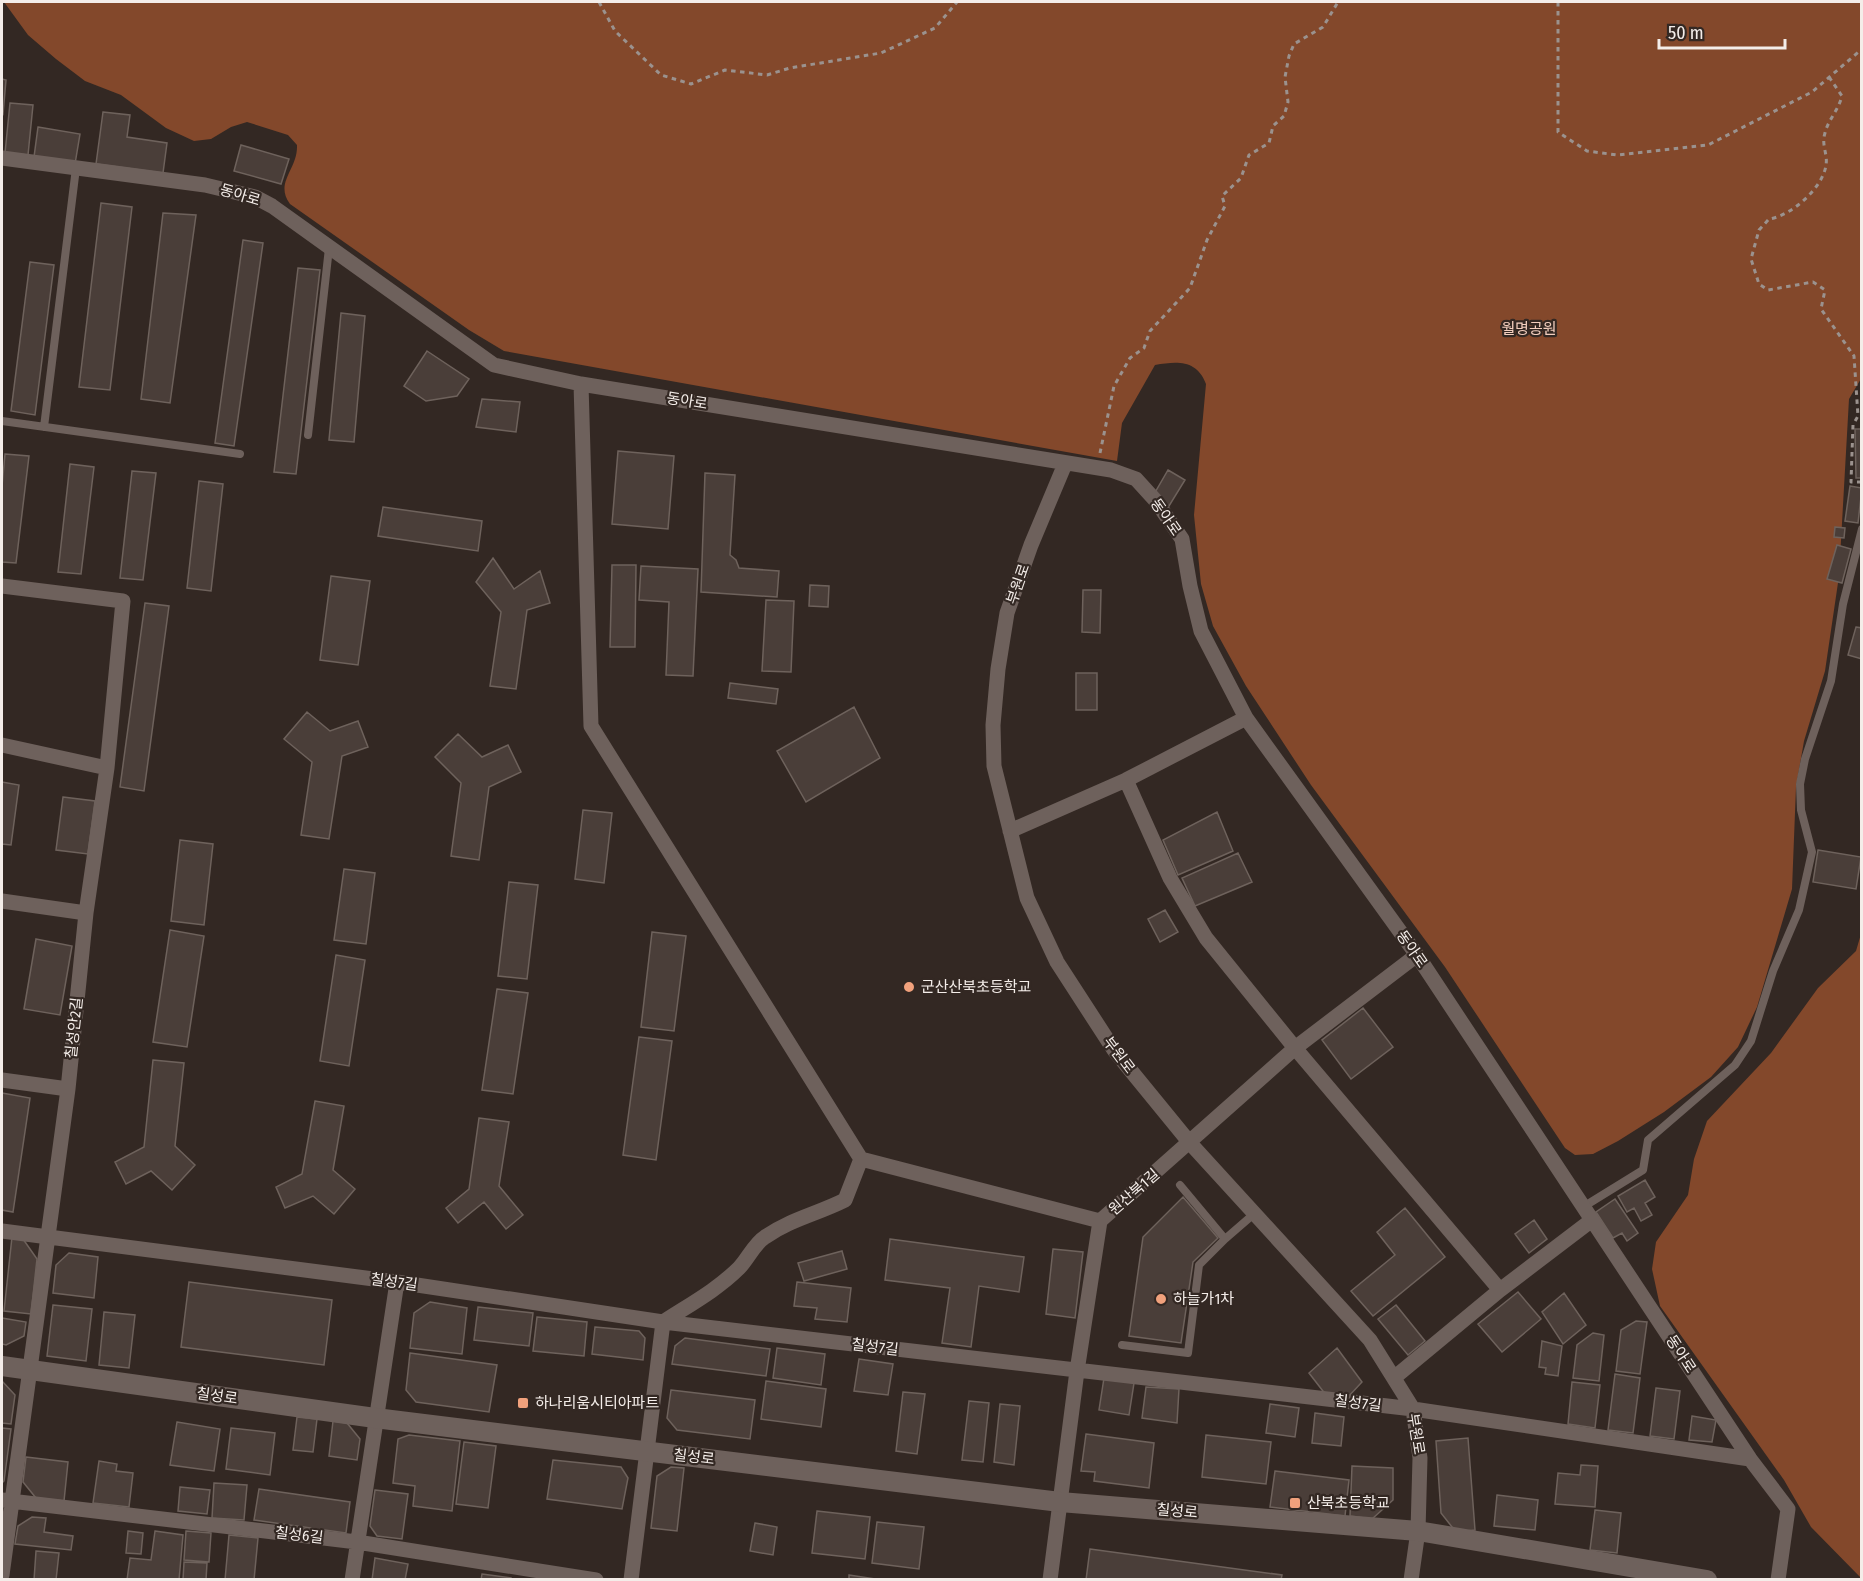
<svg xmlns="http://www.w3.org/2000/svg" width="1863" height="1581" font-family="'Fira Sans Condensed','Noto Sans KR',sans-serif">
<rect width="100%" height="100%" fill="#332823"/>
<!-- forest -->
<path fill="#83482b" d="M4,2H1861L1862,377L1849,399L1839,576L1825,671L1804,741L1796,787L1792,889L1757,1007L1738,1047L1711,1077L1664,1112L1618,1141L1593,1154L1575,1155L1565,1148L1445,967L1311,785L1246,686L1213,626L1201,584L1194,515L1206,384C1197,360 1178,361 1155,365L1122,423L1117,461L504,351L469,330L290,204C274,182 298,170 297,145L288,135L247,122L231,127L211,139L194,141L166,128L121,95L85,81L56,59L28,35Z
M1861,934V1578L1811,1527L1784,1480L1660,1306L1652,1269L1656,1242L1688,1195L1694,1159L1707,1121L1771,1053L1818,988L1856,951Z"/>
<!-- building -->
<path fill="#4a3e39" stroke="#6e625c" stroke-width="1.5" d="M2,79L6,80L3,114L2,113Z
M10,103L33,105L28,155L5,153Z
M103,112L130,115L127,137L167,143L163,173L96,164Z
M38,127L80,134L75,164L34,157Z
M241,145L289,159L281,184L234,171Z
M101,203L132,207L110,390L79,387Z
M163,213L196,215L170,403L141,399Z
M243,240L263,243L234,446L215,443Z
M30,262L54,265L35,415L11,411Z
M298,268L320,270L296,474L274,472Z
M341,313L365,316L354,442L329,440Z
M427,351L469,379L457,396L426,401L404,386Z
M482,399L520,402L516,432L476,427Z
M1855,429H1862V478H1856Z
M618,451L674,456L668,529L612,524Z
M5,454L29,456L16,563L2,562V486Z
M70,464L94,467L81,574L58,572Z
M1168,470L1185,480L1169,506L1153,496Z
M132,471L156,473L143,580L120,578Z
M705,473L735,475L730,555L736,560L739,568L779,571L777,597L701,592Z
M199,481L223,484L211,591L187,588Z
M1850,486L1862,488L1858,523L1845,521Z
M383,507L482,521L478,551L378,536Z
M1835,527L1845,528L1844,538L1834,537Z
M1837,545L1851,549L1842,583L1827,579Z
M493,558L514,589L540,571L550,603L527,610L516,689L490,686L501,612L476,582Z
M612,565H636L635,647H610Z
M641,566L698,569L693,676L666,675L669,602L639,600Z
M331,576L370,581L358,665L320,660Z
M810,585L829,586L828,607L809,606Z
M1083,590H1101L1100,633L1082,632Z
M766,600L794,601L791,672L762,671Z
M145,603L169,606L144,791L120,787Z
M1856,627L1862,628V659L1848,655Z
M1076,673H1097V710H1076Z
M730,683L778,689L776,704L728,698Z
M854,707L880,758L806,802L777,751Z
M307,712L330,731L358,721L368,747L342,756L329,839L301,835L312,762L284,739Z
M458,734L482,757L508,745L521,772L489,787L479,860L451,856L461,783L435,757Z
M2,782L19,785L11,845L2,844Z
M63,797L95,801L88,854L56,850Z
M583,810L612,813L604,883L575,879Z
M1217,812L1233,851L1178,875L1163,840Z
M180,840L213,844L204,925L171,921Z
M1818,850L1861,857L1856,889L1813,882Z
M1238,853L1252,882L1195,906L1182,878Z
M344,869L375,873L366,944L334,940Z
M509,882L538,885L527,979L498,976Z
M1165,910L1178,932L1160,942L1148,919Z
M170,930L204,936L187,1047L153,1042Z
M652,932L686,936L674,1031L641,1027Z
M36,939L72,946L60,1015L24,1009Z
M336,955L365,960L349,1066L320,1061Z
M497,989L528,993L513,1094L482,1090Z
M1363,1008L1393,1047L1351,1079L1322,1040Z
M639,1037L672,1041L656,1160L623,1155Z
M153,1060L184,1063L175,1146L195,1165L172,1190L151,1171L126,1184L115,1162L144,1147Z
M2,1093L30,1098L13,1212L2,1210Z
M315,1101L344,1106L333,1170L355,1189L334,1214L313,1196L285,1208L276,1187L302,1174Z
M479,1118L509,1122L499,1186L523,1215L506,1229L484,1202L458,1223L446,1208L469,1189Z
M1645,1180L1655,1197L1645,1203L1652,1215L1641,1221L1634,1208L1627,1212L1618,1196Z
M1183,1197L1218,1238L1193,1262L1181,1343L1129,1336L1143,1237Z
M1615,1199L1638,1233L1627,1241L1622,1233L1613,1238L1596,1212Z
M1405,1208L1445,1257L1373,1316L1351,1291L1395,1255L1377,1232Z
M1534,1220L1547,1239L1529,1253L1515,1234Z
M12,1237L23,1239L37,1259L31,1314L4,1311Z
M890,1239L1024,1257L1019,1292L979,1286L971,1347L942,1343L950,1288L885,1280Z
M1053,1249L1083,1252L1075,1318L1046,1314Z
M842,1251L847,1269L804,1281L798,1263Z
M69,1253L98,1257L94,1298L53,1293L56,1265Z
M189,1282L332,1300L324,1365L181,1347Z
M797,1282L851,1288L847,1322L815,1319L817,1308L794,1306Z
M1518,1292L1541,1319L1502,1352L1478,1324Z
M1564,1293L1586,1325L1563,1344L1542,1312Z
M430,1302L467,1308L462,1354L410,1348L414,1313Z
M53,1305L92,1309L86,1361L47,1356Z
M1396,1305L1425,1341L1408,1355L1378,1319Z
M478,1307L533,1313L529,1346L474,1340Z
M104,1312L135,1315L129,1368L99,1365Z
M537,1317L587,1322L584,1356L533,1351Z
M2,1318L26,1322L24,1336L6,1345L2,1344Z
M1636,1321L1647,1322L1640,1374L1616,1371L1621,1330Z
M595,1327L639,1331L645,1338L643,1360L592,1354Z
M1593,1333L1604,1335L1599,1381L1573,1378L1577,1345Z
M685,1338L770,1349L766,1376L672,1364L675,1346Z
M1542,1341L1562,1346L1558,1376L1545,1374L1546,1368L1539,1367Z
M777,1348L825,1354L821,1385L773,1378Z
M1337,1348L1362,1382L1348,1397L1326,1395L1309,1373Z
M410,1353L497,1365L489,1412L416,1402L406,1390Z
M859,1359L893,1364L888,1395L854,1391Z
M1615,1374L1640,1378L1633,1433L1608,1430Z
M1104,1378L1134,1383L1129,1415L1099,1410Z
M2,1381L15,1395L11,1424L2,1423Z
M766,1381L826,1389L821,1427L761,1419Z
M1572,1382L1600,1385L1595,1428L1568,1424Z
M1146,1387L1179,1389L1177,1423L1142,1418Z
M1656,1388L1680,1391L1674,1439L1650,1436Z
M671,1390L755,1400L750,1439L677,1430L667,1418Z
M903,1392L925,1394L917,1454L896,1451Z
M969,1401L989,1403L983,1462L962,1460Z
M1000,1404L1020,1406L1014,1465L994,1462Z
M1270,1404L1299,1408L1295,1437L1266,1433Z
M1315,1413L1344,1417L1341,1446L1312,1443Z
M1692,1416L1716,1420L1712,1442L1689,1440Z
M297,1417L317,1419L313,1452L293,1450Z
M333,1421L347,1423L360,1439L357,1460L329,1456Z
M177,1422L220,1429L214,1471L170,1465Z
M2,1428L11,1429L4,1481L2,1483Z
M231,1428L275,1433L270,1475L226,1469Z
M1086,1434L1154,1443L1149,1488L1094,1481L1095,1472L1081,1471Z
M409,1435L460,1441L452,1511L413,1506L415,1486L393,1483L398,1439Z
M1206,1435L1271,1442L1266,1484L1202,1477Z
M1468,1438L1475,1530L1456,1532L1441,1513L1436,1441Z
M464,1442L496,1446L488,1508L456,1504Z
M26,1457L68,1462L64,1501L36,1498L23,1482Z
M553,1460L621,1467L628,1478L622,1509L547,1499Z
M99,1461L117,1464L116,1471L133,1473L129,1507L93,1503Z
M1581,1465L1598,1466L1595,1507L1555,1504L1558,1473L1580,1475Z
M1352,1466L1393,1468V1500L1372,1519L1350,1516Z
M671,1467L684,1468L677,1531L651,1528L657,1476Z
M1275,1471L1349,1480L1345,1516L1270,1507Z
M214,1483L247,1485L244,1520L212,1518Z
M180,1487L210,1490L207,1514L178,1511Z
M259,1489L350,1502L346,1533L254,1520Z
M375,1490L408,1494L402,1539L377,1536L370,1526Z
M1497,1495L1538,1500L1535,1530L1494,1526Z
M1595,1510L1621,1513L1617,1553L1590,1550Z
M817,1511L870,1517L865,1559L812,1553Z
M32,1517L46,1518L44,1532L73,1536L71,1550L15,1544L18,1526Z
M877,1522L924,1527L919,1569L872,1563Z
M755,1523L777,1527L773,1555L750,1551Z
M128,1531L143,1533L141,1554L126,1553Z
M155,1531L183,1535L179,1580H127L130,1558L151,1560Z
M186,1531L211,1533L209,1562L184,1560Z
M229,1535L258,1538L254,1580H225Z
M1090,1549L1282,1575L1281,1580H1086Z
M36,1551L59,1553L56,1580H34Z
M375,1558L408,1564L405,1580H372Z
M184,1562L207,1563L206,1580H183Z
M482,1574L511,1578V1580H481Z
M849,1575L882,1580H849Z"/>
<g fill="none" stroke-linecap="round" stroke-linejoin="round">
<!-- path -->
<path stroke="#9b928e" stroke-width="3" stroke-dasharray="4.5 4.5" stroke-linecap="butt" d="M599,2L615,31L661,75L691,84L725,70L767,75L790,68L881,53L935,28L957,2
M1558,2V132L1587,151L1617,155L1708,145L1812,92L1862,49
M1829,77L1842,96C1838,111 1828,120 1825,133C1821,145 1828,154 1826,165C1823,188 1791,216 1769,219L1759,230L1751,259L1759,284L1768,290L1813,282L1825,290L1821,309L1854,356L1858,416L1853,425L1851,482H1862
M1100,453L1114,386L1130,358L1144,348L1150,331L1190,288L1207,240L1225,206L1222,196L1241,178L1249,155L1269,143L1273,126L1284,116L1288,102L1285,77L1289,56L1294,44L1323,27L1338,2"/>
<!-- service -->
<path stroke="#6e615c" stroke-width="8" d="M2,421L240,454
M44,427L76,168
M308,435L329,248
M1583,1207L1643,1170L1648,1140L1735,1065L1751,1041L1773,971L1799,910L1812,852L1801,810L1800,784L1805,759L1831,681L1843,604L1862,529
M1225,1239L1255,1213
M1122,1345L1188,1353L1199,1265L1225,1239L1180,1185"/>
<!-- minor -->
<path stroke="#6e615c" stroke-width="15" d="M2,158L205,185L255,197L272,206L494,365L581,384L1111,470L1136,479L1156,501L1182,539L1190,586L1201,631L1246,718L1417,955L1750,1459L1788,1509L1778,1580
M581,384L591,726L861,1159
M1065,464L1031,545L1007,613L998,669L993,725L994,766L1027,898L1057,962L1114,1050L1190,1143L1370,1340L1413,1409L1420,1458L1418,1531L1411,1580
M2,586L123,601L107,768L86,913L68,1089L2,1575
M2,745L107,768
M1126,780L1170,878L1206,938L1295,1048L1500,1290
M1010,831L1126,780L1246,718
M2,901L86,913
M2,1080L68,1089
M2,1231L397,1282L663,1322L1413,1409L1750,1459
M663,1322C689,1305 717,1290 739,1268C748,1259 754,1244 765,1237C791,1219 817,1214 845,1200L861,1159L1100,1221
M1395,1377L1500,1290L1592,1220
M2,1500L357,1542L596,1580
M352,1580L397,1282
M631,1580L663,1322
M1050,1580L1077,1371L1100,1221L1295,1048L1417,955"/>
<!-- tertiary -->
<path stroke="#6e615c" stroke-width="20" d="M2,1366L375,1418L1060,1502L1418,1531L1707,1580"/>
</g>
<!-- markers -->
<g fill="#f1a17c" stroke="#332823" stroke-width="2">
<circle cx="909" cy="987" r="6"/>
<circle cx="1161" cy="1299" r="6"/>
<rect x="517" y="1397" width="12" height="12" rx="3"/>
<rect x="1289" y="1497" width="12" height="12" rx="3"/>
</g>
<g text-anchor="middle" dominant-baseline="central" stroke-width="4.5" stroke-linejoin="round" paint-order="stroke">
<!-- street labels -->
<g font-size="15" fill="#f4ede9" stroke="#332823">
<text transform="translate(240 195) rotate(17)">동아로</text>
<text transform="translate(687 401) rotate(9)">동아로</text>
<text transform="translate(1166 517) rotate(55)">동아로</text>
<text transform="translate(1018 584) rotate(-71)">부원로</text>
<text transform="translate(1412 949) rotate(55)">동아로</text>
<text transform="translate(74 1028) rotate(-84)">칠성안2길</text>
<text transform="translate(1119 1055) rotate(53)">부원로</text>
<text transform="translate(1134 1192) rotate(-41)">원산북1길</text>
<text transform="translate(394 1282) rotate(8)">칠성7길</text>
<text transform="translate(875 1347) rotate(7)">칠성7길</text>
<text transform="translate(1681 1354) rotate(57)">동아로</text>
<text transform="translate(217 1396) rotate(8)">칠성로</text>
<text transform="translate(1358 1403) rotate(7)">칠성7길</text>
<text transform="translate(1416 1434) rotate(81)">부원로</text>
<text transform="translate(694 1457) rotate(7)">칠성로</text>
<text transform="translate(1177 1511) rotate(5)">칠성로</text>
<text transform="translate(299 1535) rotate(7)">칠성6길</text>
</g>
<!-- park labels -->
<g font-size="15" fill="#f4cfbe" stroke="#332823">
<text x="1529" y="329">월명공원</text>
</g>
<!-- poi labels -->
<g font-size="15" fill="#f4ede9" stroke="#332823" text-anchor="start">
<text x="921" y="987">군산산북초등학교</text>
<text x="1173" y="1299">하늘가1차</text>
<text x="535" y="1403">하나리움시티아파트</text>
<text x="1307" y="1503">산북초등학교</text>
</g>
</g>
<!-- border -->
<rect width="1863" height="1581" fill="none" stroke="#f4ede9" stroke-width="6"/>
<!-- scale -->
<path d="M1659 39v9h126v-9" fill="none" stroke="#f4ede9" stroke-width="3"/>
<text x="1668" y="39" font-size="18" fill="#f4ede9" stroke="#332823" stroke-width="4.5" paint-order="stroke">50 m</text>
</svg>
